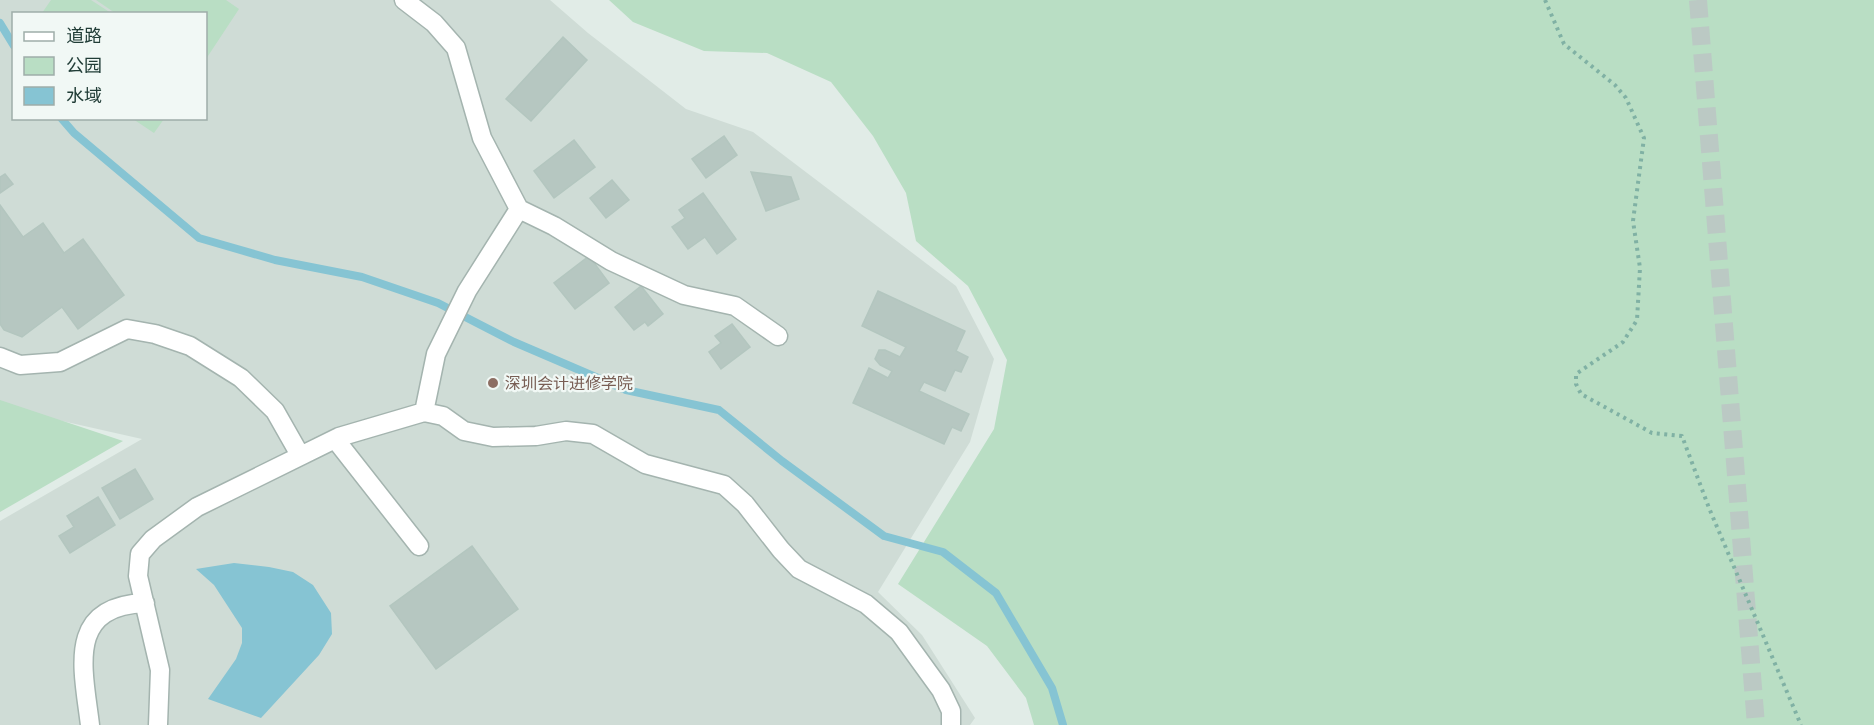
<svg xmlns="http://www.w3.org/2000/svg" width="1874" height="725" font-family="Roboto,'Noto Sans SC',sans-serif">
<rect width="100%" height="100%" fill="#e1ece7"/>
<!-- built -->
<path fill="#cfdcd6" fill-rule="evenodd" d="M0,0H550L588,33L686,109L753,132L956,286L994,359L970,442L878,592L922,635L975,718L970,725H0V521L142,439L0,407ZM14,14H206V118H14Z"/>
<!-- green -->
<path fill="#b9dec4" d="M51,0H91L111,13H42Z
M96,0H226L239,9L206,59V14L115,13Z
M609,0H1874V725H1034L1026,698L987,646L898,584L994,429L1007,360L968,286L916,241L906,193L873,136L831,82L767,53L704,51L633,22Z
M133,119H164L154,133Z
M0,400L123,441L0,512Z"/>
<!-- water -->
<path fill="#86c4d3" d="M234,563L269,567L293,572L313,585L331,613L332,634L319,655L261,718L208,699L236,659L242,643V628L214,585L196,569Z"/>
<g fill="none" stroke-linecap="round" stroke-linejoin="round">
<!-- stream -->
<path stroke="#86c4d3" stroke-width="8" d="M0,23L14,46
M61,118L74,133L199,238L275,260L362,277L438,303L514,342L626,390L719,410L782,461L884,536L943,552L996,593L1052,688L1063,725"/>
</g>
<!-- building -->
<path fill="#b6c7c1" stroke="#b3c6bf" stroke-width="1.5" d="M563,37L587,60L531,121L506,99Z
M724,136L737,155L706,178L692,159Z
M574,140L595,167L554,198L534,171Z
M751,172L791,177L799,199L766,211Z
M5,174L13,184L0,193V177Z
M612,180L629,200L606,218L590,198Z
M703,193L736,239L717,254L705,237L688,249L672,227L685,218L679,210Z
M0,205L23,237L43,223L64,253L83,239L124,295L78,329L62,307L22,337L4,330L0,324Z
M589,256L609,283L575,309L554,283Z
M641,286L663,314L648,326L645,322L634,330L615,307Z
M878,291L965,331L956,351L968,357L961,372L955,370L945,391L924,382L919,391L969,414L961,431L952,427L944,444L853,403L869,368L888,378L892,371L880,365L875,359L879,350H885L900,357L906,347L862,326Z
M732,324L750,347L721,369L709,352L721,343L715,336Z
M135,469L153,499L120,519L102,488Z
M98,497L115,525L70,553L59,536L74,527L67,516Z
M472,546L518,609L436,669L390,606Z"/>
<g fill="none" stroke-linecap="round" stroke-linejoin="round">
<!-- highway-tunnel -->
<path stroke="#bbc9c4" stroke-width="18" stroke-dasharray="18 9" stroke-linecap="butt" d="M1698,0L1756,725"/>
<defs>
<path id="minor" d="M404,0L434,23L456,48L482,138L519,209L467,291L436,354L424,412
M519,209L554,226L611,261L684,295L735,306L778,336
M0,357L20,365L60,362L127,329L155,334L190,346L241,378L275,411L300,455
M335,439L419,546
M90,725C83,668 66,606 145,603
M158,725L160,670L138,576L140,554L153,539L197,507L339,437L424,412L443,416L464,431L493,437L536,436L566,431L593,434L645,464L724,485L745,504L781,550L799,569L866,604L899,632L941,690L951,711V725"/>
</defs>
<!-- minor casing -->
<use href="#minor" stroke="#a4b4af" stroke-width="21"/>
<!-- path -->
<path stroke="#80b1a4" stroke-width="4" stroke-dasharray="3 4.5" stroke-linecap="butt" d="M1545,0L1564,44L1615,85L1626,98L1644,138L1633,221L1640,268L1637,320L1623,342L1576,374V384L1581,394L1652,433L1682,436L1709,508L1801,725"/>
<!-- minor -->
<use href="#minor" stroke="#fff" stroke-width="18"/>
</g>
<!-- markers -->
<circle fill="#8d6e63" stroke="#f1f8f5" stroke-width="2" cx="493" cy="383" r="6"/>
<g text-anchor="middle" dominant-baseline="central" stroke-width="4.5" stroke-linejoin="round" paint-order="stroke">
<!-- education labels -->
<g font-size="16" fill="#785e54" stroke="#f1f8f5" text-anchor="start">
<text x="505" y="383">深圳会计进修学院</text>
</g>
</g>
<!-- legend -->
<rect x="12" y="12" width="195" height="108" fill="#f1f8f5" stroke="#9eada9" stroke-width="1.5"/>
<rect x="24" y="32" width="30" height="9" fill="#ffffff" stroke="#9eada9" stroke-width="1.5"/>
<text x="66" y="42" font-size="18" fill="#213d37">道路</text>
<rect x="24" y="57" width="30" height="18" fill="#b9dec4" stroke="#9eada9" stroke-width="1.5"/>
<text x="66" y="72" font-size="18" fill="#213d37">公园</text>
<rect x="24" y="87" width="30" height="18" fill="#86c4d3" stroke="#9eada9" stroke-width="1.5"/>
<text x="66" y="102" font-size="18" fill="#213d37">水域</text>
</svg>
